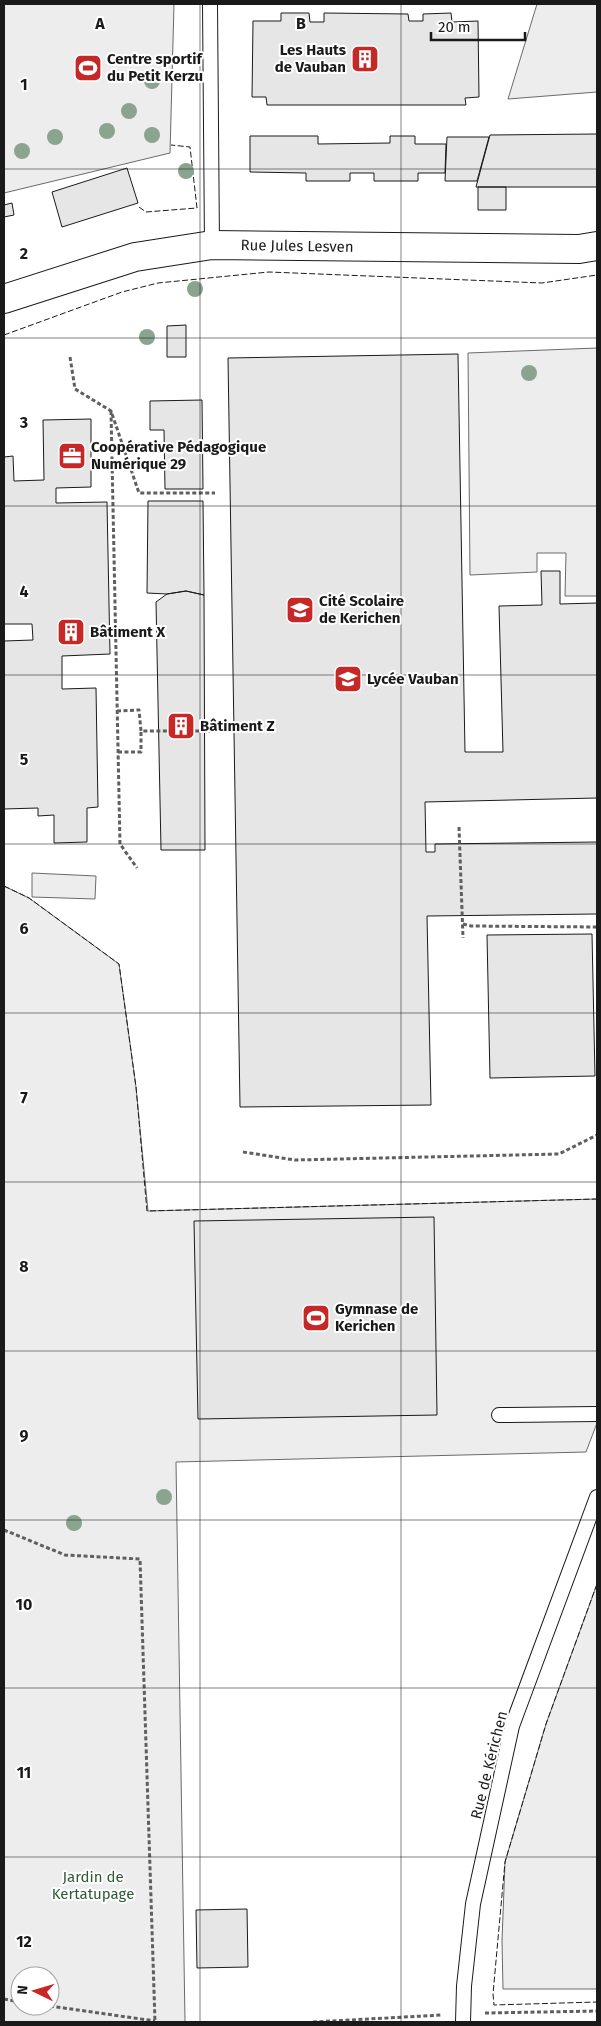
<svg xmlns="http://www.w3.org/2000/svg" width="601" height="2026" font-family="'Fira Sans',sans-serif">
<rect width="100%" height="100%" fill="#fff"/>
<!-- built -->
<path fill="#ededed" stroke="#6a6a6a" fill-rule="evenodd" d="M4,4H174L170,153L4,193Z
M537,4H597V92L508,99Z
M597,348V596H565L566,553H537V572L470,575L468,353Z
M32,873L96,876L95,899L32,897Z
M4,886L29,898L119,964L136,1087L148,1211L597,1199V1423L586,1452L176,1462L185,2022H4ZM20,1976H50V2006H20Z
M597,1584V1989H503L502,1941L505,1862L546,1724Z"/>
<!-- building -->
<path fill="#e6e6e6" stroke="#1a1a1a" d="M281,13H309L310,22H324V13L408,14L409,21H423V14L451,13L452,22L478,21L479,97L465,98L466,105H267L266,97H252L253,21H281Z
M597,134V187H476L490,135Z
M250,136H318V144L390,143V136H415V144H446L445,173H418V181H374V173H350V181H306V173L250,172Z
M447,137H489L477,181H445Z
M127,168L138,203L62,227L52,192Z
M478,187H506V210H478Z
M12,203L14,215L4,217V205Z
M186,325V357H167V326Z
M458,354L465,752H503L499,606L542,605L541,571H560V604L597,603V798L425,802L426,852H435V844L597,842V914L427,916L431,1105L240,1107L228,358Z
M202,400L203,489H165L164,430H150V401Z
M91,419V487L56,488V503L107,502L110,654L62,656V689L96,688L98,807L87,808V842L54,843V815L38,816V808L4,809V641L33,640L32,624H4V457L13,456L14,481L44,480L43,420Z
M148,501H203L204,595L186,591L167,594L147,593Z
M186,591L204,595L205,850H161L156,602L167,594Z
M592,934L595,1076L490,1078L487,935Z
M434,1217L437,1415L198,1419L194,1221Z
M247,1909L248,1967L197,1968L196,1910Z"/>
<g fill="none" stroke-linecap="round" stroke-linejoin="round">
<defs>
<path id="service" d="M210,4L212,245
M499,1415L597,1414
M463,2022L464,1986L473,1904L512,1726L597,1497"/>
<path id="tertiary" d="M4,299L135,257L212,245L579,249L597,246"/>
</defs>
<!-- service casing -->
<use href="#service" stroke="#1a1a1a" stroke-width="16"/>
<!-- tertiary casing -->
<use href="#tertiary" stroke="#1a1a1a" stroke-width="30"/>
<!-- path -->
<path stroke="#5f5f5f" stroke-width="3" stroke-dasharray="4 2.5" stroke-linecap="butt" d="M70,357L75,389L111,411L139,493H215
M111,411L120,844L137,868
M117,711L139,710L141,731H216
M118,752H141V731
M459,827L463,938
M463,924L471,926L597,927
M243,1152L295,1160L559,1154L597,1135
M4,1530L65,1555L140,1559L155,2022
M4,1999L20,2002
M50,2006L155,2021
M485,2013L597,2011
M313,2022L442,2015"/>
<!-- service -->
<use href="#service" stroke="#fff" stroke-width="14"/>
<!-- tertiary -->
<use href="#tertiary" stroke="#fff" stroke-width="28"/>
<!-- fence -->
<path stroke="#1a1a1a" stroke-width="1" stroke-dasharray="6 2.5" stroke-linecap="butt" d="M139,207L146,212L197,208L190,147L171,145
M4,335L122,292L158,283L269,272L542,283L597,275
M4,886L29,898L119,964L136,1087L147,1211L597,1199
M597,1584L546,1724L505,1862L493,1994L494,2005L597,2002"/>
</g>
<!-- trees -->
<g fill="#8aa48f">
<circle cx="152" cy="81" r="8"/>
<circle cx="129" cy="111" r="8"/>
<circle cx="107" cy="131" r="8"/>
<circle cx="152" cy="135" r="8"/>
<circle cx="55" cy="137" r="8"/>
<circle cx="22" cy="151" r="8"/>
<circle cx="186" cy="171" r="8"/>
<circle cx="195" cy="289" r="8"/>
<circle cx="147" cy="337" r="8"/>
<circle cx="529" cy="373" r="8"/>
<circle cx="164" cy="1497" r="8"/>
<circle cx="74" cy="1523" r="8"/>
</g>
<!-- grid -->
<path fill="none" stroke="#1a1a1a" stroke-width="1" stroke-opacity="0.55" d="M200,4V2022M401,4V2022M4,169H597M4,338H597M4,506H597M4,675H597M4,844H597M4,1013H597M4,1182H597M4,1351H597M4,1520H597M4,1688H597M4,1857H597"/>
<!-- icons -->
<defs>
<symbol id="building-square" viewBox="-11 -11 22 22"><rect x="-9" y="-9" width="18" height="18" rx="4" fill="#c62828" stroke="#fff"/><path d="M-4-6H4V6H1V3H-1V6H-4ZM-2.5-4.3h1.7v1.8h-1.7ZM.8-4.3h1.7v1.8H.8ZM-2.5-1h1.7V.8h-1.7ZM.8-1h1.7V.8H.8Z" fill="#fff"/></symbol>
<symbol id="stadium-square" viewBox="-11 -11 22 22"><rect x="-9" y="-9" width="18" height="18" rx="4" fill="#c62828" stroke="#fff"/><path d="M0-5a6.5 5 0 1 0 0 10a6.5 5 0 1 0 0-10ZM-3.5-1.8h7v3.6h-7Z" fill="#fff"/></symbol>
<symbol id="office-square" viewBox="-11 -11 22 22"><rect x="-9" y="-9" width="18" height="18" rx="4" fill="#c62828" stroke="#fff"/><path d="M-6-3h4V-5.5h4V-3h4V5H-6ZM-1-4.5V-3h2v-1.5ZM-6 0V1H6V0Z" fill="#fff"/></symbol>
<symbol id="school-square" viewBox="-11 -11 22 22"><rect x="-9" y="-9" width="18" height="18" rx="4" fill="#c62828" stroke="#fff"/><path d="M0-5L7-2L0 1L-7-2ZM-4 1L0 2.5L4 1V4Q0 6-4 4Z" fill="#fff"/></symbol>
</defs>
<g fill-rule="evenodd">
<use href="#building-square" x="349" y="43" width="32" height="32"/>
<use href="#stadium-square" x="72" y="52" width="32" height="32"/>
<use href="#office-square" x="56" y="440" width="32" height="32"/>
<use href="#school-square" x="284" y="594" width="32" height="32"/>
<use href="#building-square" x="55" y="616" width="32" height="32"/>
<use href="#school-square" x="332" y="663" width="32" height="32"/>
<use href="#building-square" x="165" y="710" width="32" height="32"/>
<use href="#stadium-square" x="300" y="1302" width="32" height="32"/>
</g>
<g text-anchor="middle" dominant-baseline="central" stroke-width="4" stroke-linejoin="round" paint-order="stroke">
<!-- poi labels -->
<g font-size="15" font-weight="bold" fill="#1a1a1a" stroke="#fff" text-anchor="start">
<text x="346" y="50" text-anchor="end">Les Hauts<tspan x="346" dy="17">de Vauban</tspan></text>
<text x="107" y="59">Centre sportif<tspan x="107" dy="17">du Petit Kerzu</tspan></text>
<text x="91" y="447">Coopérative Pédagogique<tspan x="91" dy="17">Numérique 29</tspan></text>
<text x="319" y="601">Cité Scolaire<tspan x="319" dy="17">de Kerichen</tspan></text>
<text x="90" y="632">Bâtiment X</text>
<text x="367" y="679">Lycée Vauban</text>
<text x="200" y="726">Bâtiment Z</text>
<text x="335" y="1309">Gymnase de<tspan x="335" dy="17">Kerichen</tspan></text>
</g>
<!-- street labels -->
<g font-size="15" fill="#1a1a1a" stroke="#fff">
<text transform="translate(297 246) rotate(1)">Rue Jules Lesven</text>
<text transform="translate(489 1765) rotate(-76)">Rue de Kérichen</text>
</g>
<!-- park labels -->
<g font-size="15" fill="#2b5a34" stroke="#fff">
<text x="93" y="1877">Jardin de<tspan x="93" dy="17">Kertatupage</tspan></text>
</g>
</g>
<g font-size="16" text-anchor="middle" font-weight="bold" fill="#1a1a1a" stroke="#fff" stroke-width="4" stroke-linejoin="round" paint-order="stroke">
<text x="100" y="29">A</text>
<text x="301" y="29">B</text>
<text x="24" y="90">1</text>
<text x="24" y="259">2</text>
<text x="24" y="428">3</text>
<text x="24" y="597">4</text>
<text x="24" y="765">5</text>
<text x="24" y="934">6</text>
<text x="24" y="1103">7</text>
<text x="24" y="1272">8</text>
<text x="24" y="1441">9</text>
<text x="24" y="1610">10</text>
<text x="24" y="1778">11</text>
<text x="24" y="1947">12</text>
</g>
<!-- border -->
<rect width="601" height="2026" fill="none" stroke="#1a1a1a" stroke-width="10"/>
<!-- north arrow -->
<g transform="translate(35 1991) rotate(275)"><circle r="24" fill="#ffffff" stroke="#a3a3a3"/>
<path d="M0-4L9 19L0 12L-9 19Z" fill="#c62828"/>
<text y="-8" font-size="14" font-weight="bold" text-anchor="middle" fill="#1a1a1a">N</text>
</g>
<!-- scale -->
<path d="M431 32v8h94v-8" fill="none" stroke="#1a1a1a" stroke-width="2.5"/>
<text x="438" y="32" font-size="15" fill="#1a1a1a" stroke="#ffffff" stroke-width="4" paint-order="stroke">20 m</text>
</svg>
